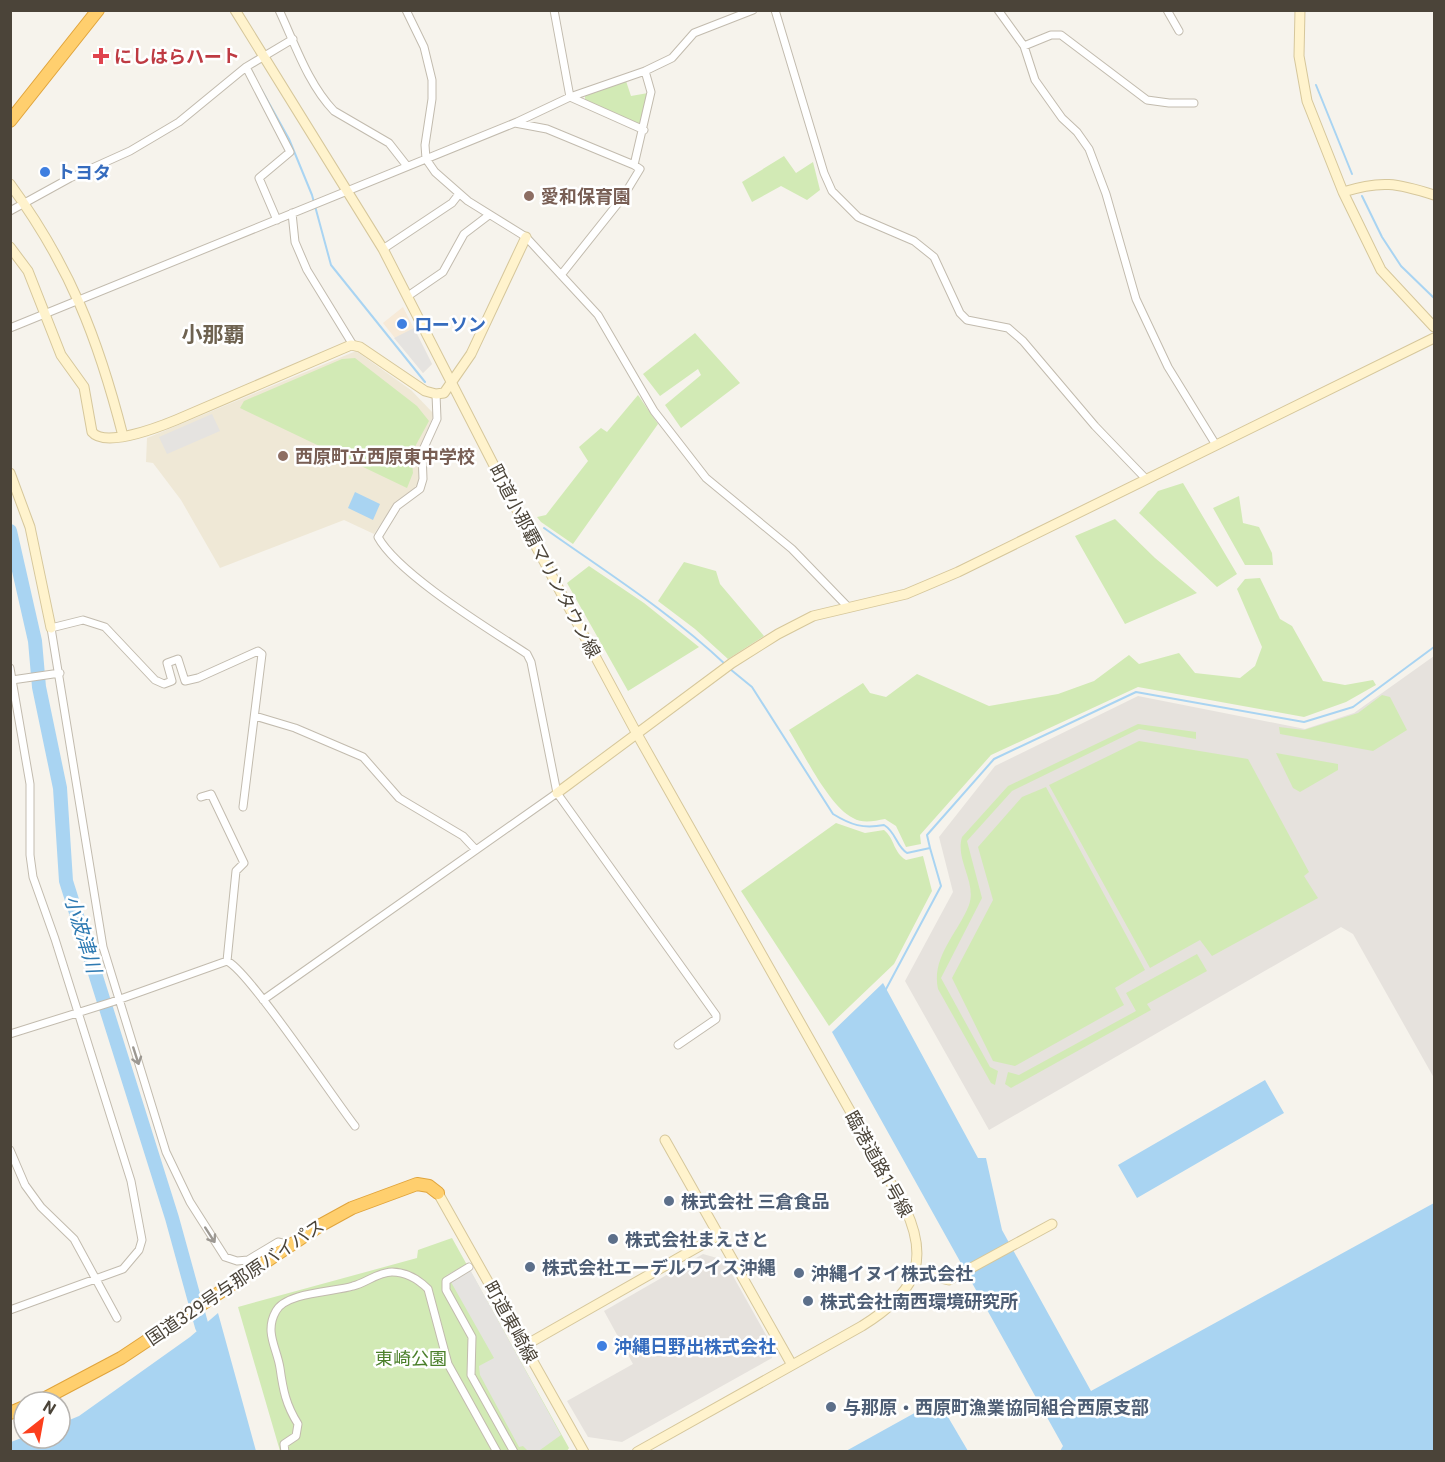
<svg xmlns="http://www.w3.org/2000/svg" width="1445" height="1462" font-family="Roboto,'Noto Sans JP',sans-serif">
<rect width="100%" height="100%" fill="#f6f3ec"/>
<!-- commercial -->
<path fill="#f7ead8" d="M403,307L432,364L423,373L383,323Z"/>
<!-- industrial -->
<path fill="#e6e2dd" d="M1434,656V1078L1353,934L1341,927L989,1130L905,981L953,892L939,837L995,766L1138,696L1305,729L1354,713Z
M703,1254L724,1260L774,1349L772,1358L622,1442L588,1437L567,1401L633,1364L604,1311Z"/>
<!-- education -->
<path fill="#efe8d6" d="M356,351L411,390L434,414L419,450L420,481L415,491L394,504L374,534L344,520L220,568L181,500L153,463L146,462L147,438Z"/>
<!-- green -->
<path fill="#d2eab5" d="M626,81L631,96L648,93L642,127L585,101V96Z
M784,156L796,173L813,162L820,190L807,200L781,186L752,202L742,182Z
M695,333L740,383L681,428L665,405L701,375L698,369L660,396L643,374Z
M355,358L417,406L429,421L411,454L413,473L407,488L240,408L244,401L342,359Z
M638,395L658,424L573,544L541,522L537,517L546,515L588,461L579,447L601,428L607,432Z
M1183,483L1237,574L1217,587L1139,513L1158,491Z
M1239,496L1243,523L1259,527L1272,553L1273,565H1245L1213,508Z
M1115,519L1155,558L1197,593L1125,624L1075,536Z
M684,562L716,571L720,584L764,636L728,659L695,629L658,601Z
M589,566L644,603L699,647L628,691L567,583Z
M1260,578L1280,619L1292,626L1323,681L1345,685L1373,680L1376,685L1346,702L1304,717L1138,687L991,755L920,835L921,844L906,847L896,826L885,819C874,821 863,824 853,818C829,806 804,754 789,730L863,683L870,693L886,697L917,674L989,706L1058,694L1094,681L1129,655L1139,664L1179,653L1195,673L1240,678L1255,666L1262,647L1237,589L1245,579Z
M1382,695L1390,697L1407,730L1373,751L1280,734L1279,727L1304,730L1358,713Z
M1138,724L1196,732V739L1139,729L1012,791L967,841L982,898L941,978L990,1067L998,1071L995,1085L991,1083L938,989C931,957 958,933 969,905C977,882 955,860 962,837L1008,786Z
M1139,741L1248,759L1309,872L1304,876L1318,898L1212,956L1200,940L1150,968L1049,785Z
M1276,753L1338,764V770L1300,792L1293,788Z
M1046,787L1145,970L1115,988L1124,1005L1015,1066L993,1061L952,978L993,900L978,847L1022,797Z
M836,823L865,833L884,830C895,839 893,852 906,860L923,856L932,891L894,964L829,1026L741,891Z
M1197,954L1207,971L1147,1004L1151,1010L1011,1088L1005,1084L1008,1072L1019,1075L1136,1011L1126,993Z
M452,1238L569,1448L567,1451H280L238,1307L417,1258L418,1250Z"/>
<!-- parking -->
<path fill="#e5e3e0" d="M414,328L432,364L423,373L394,338Z
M212,414L220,431L167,454L159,437Z
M467,1264L561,1435L540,1450L528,1451L523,1446L519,1447L480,1375L479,1366L494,1358L447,1275Z"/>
<!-- water -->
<path fill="#a9d4f2" d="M355,492L380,504L373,520L348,508Z
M883,983L978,1158H986L1002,1230L1091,1391L1434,1203V1451H1060L1063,1446L832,1032Z
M1265,1080L1284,1113L1137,1198L1118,1165Z
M218,1313L256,1451H11V1442L24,1437L60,1438V1424L79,1416L190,1337Z
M938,1400L968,1451H846Z"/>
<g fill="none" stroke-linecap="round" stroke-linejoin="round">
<!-- stream -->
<path stroke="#a9d4f2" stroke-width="2" d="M1316,85L1352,174
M261,89L289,139L312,195L331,265L425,382
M1362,196L1382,237L1401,266L1434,298
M544,528C606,572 670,612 726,665
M730,669L752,687L833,814C851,825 863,829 884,825C896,832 896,846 907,853L930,848L941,886L885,991
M930,848L927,835L994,759L1136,692L1304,722L1353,707L1434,647"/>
<!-- river -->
<path stroke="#a9d4f2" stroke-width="14" d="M10,531L35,641L39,687L60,788L66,881L172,1218L202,1327"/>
<defs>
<path id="street" d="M279,10C295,44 308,84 334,111L389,143L407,166
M406,10L424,47L432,80V99L425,145L426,159L435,172L468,201L526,237L598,315L654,411L706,478L792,549L848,607
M554,10L570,97
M775,10L824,173L832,191L858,217L914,241L934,257L960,313L967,320L1008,328L1023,341L1095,426L1146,479
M998,10L1024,46L1035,80L1062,118L1077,132L1089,149L1106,194L1136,299L1168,367L1216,445
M1167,10L1179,31
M1024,46L1051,35H1061L1147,100L1169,103H1194
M246,67L290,152L259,178L277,220
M570,97L644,130
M515,123L547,129L634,165
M10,211L70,178L130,151L179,122L246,67L293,39
M292,213L295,242L307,270L353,345
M383,249L452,203L459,194
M561,275L623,197L640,169L634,165L651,92L645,71
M408,296L443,272L464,234L489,215
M10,328L517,122L570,97L645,71L672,58L694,33L753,10
M436,394L437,419L422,452L423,479L420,489L397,506L378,537C398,574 489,629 527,654L531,662L557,793L716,1015V1019L678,1045
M10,668L30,784V855L33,877L55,939L131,1181L142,1240L139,1250L123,1269L10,1310
M12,680L60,673
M255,716L295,728L363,757L399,798L463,836L476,850
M201,797L211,794L244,863L236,871L227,961
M243,807L262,654L258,651L198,678L185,681L178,659L167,663L172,681L164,684L155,680L105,627L83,620L51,628L103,947L166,1152L190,1202L225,1257L237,1261L248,1260L278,1242L291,1245
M263,1000L557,793
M10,1034L112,1002L227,961C248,970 334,1099 355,1126
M10,1150L25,1185L41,1207L74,1239L117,1318
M469,1267L446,1281V1290L472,1337L471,1375L514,1452
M285,1452L284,1444L296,1436L298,1424C286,1405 283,1390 280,1368C277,1348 264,1332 276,1311C286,1292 335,1292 353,1286C366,1283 378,1272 392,1272C406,1272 418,1279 428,1289L448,1364L497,1452"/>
<path id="secondary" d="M235,10L383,249L525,526L637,734L905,1208C932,1265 912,1295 862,1326L637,1452
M1300,10L1299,56L1307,101L1343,192L1381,270L1434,327
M10,184C70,266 98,338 123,436
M1343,192C1381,180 1397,183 1434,195
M10,247L28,271L61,355L84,387L92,432C105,448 159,427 176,420L351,345L360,347L425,391L436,394L444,393L471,354L526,237
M10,473L30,527L51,628
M557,793L732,663L778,634L813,616L906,594L958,572L1434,338
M665,1140L792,1365
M438,1193L584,1452
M915,1272L949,1280L1052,1224
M524,1346L719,1235"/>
<path id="highway" d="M10,121L98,10
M38,1402L121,1358L321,1225L352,1208L417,1184L429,1186L438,1193
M10,1413L24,1407"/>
</defs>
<!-- street casing -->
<use href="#street" stroke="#c2bbae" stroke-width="9"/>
<!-- secondary casing -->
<use href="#secondary" stroke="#d6c79b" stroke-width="11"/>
<!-- highway casing -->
<use href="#highway" stroke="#e0a43c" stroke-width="14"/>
<!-- street -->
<use href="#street" stroke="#fff" stroke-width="7"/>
<!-- secondary -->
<use href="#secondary" stroke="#fff3cd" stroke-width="9"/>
<!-- highway -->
<use href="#highway" stroke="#ffcf6e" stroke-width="12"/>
</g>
<!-- one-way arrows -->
<defs><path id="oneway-shaft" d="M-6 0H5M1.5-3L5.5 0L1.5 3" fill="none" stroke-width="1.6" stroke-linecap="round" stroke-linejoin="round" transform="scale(1.5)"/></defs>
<g stroke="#9c9892">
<use href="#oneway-shaft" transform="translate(136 1056) rotate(72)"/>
<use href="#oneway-shaft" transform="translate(210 1235) rotate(57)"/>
</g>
<!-- markers -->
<path fill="#e0444e" stroke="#fff" stroke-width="2" d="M98 47h6v6h6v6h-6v6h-6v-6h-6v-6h6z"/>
<g fill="#3f7fe0" stroke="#fff" stroke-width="2">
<circle cx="45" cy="172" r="6"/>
<circle cx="402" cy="324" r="6"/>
<circle cx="602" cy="1346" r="6"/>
</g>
<g fill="#8d6e63" stroke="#fff" stroke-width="2">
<circle cx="529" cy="196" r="6"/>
<circle cx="283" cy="456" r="6"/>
</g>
<g fill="#5c6f8a" stroke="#fff" stroke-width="2">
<circle cx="669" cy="1201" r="6"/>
<circle cx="613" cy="1239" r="6"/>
<circle cx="530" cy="1267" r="6"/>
<circle cx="799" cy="1273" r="6"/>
<circle cx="808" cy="1301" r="6"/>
<circle cx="831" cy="1407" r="6"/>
</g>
<g text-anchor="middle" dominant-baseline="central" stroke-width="5" stroke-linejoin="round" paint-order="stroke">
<!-- health labels -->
<g font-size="18" font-weight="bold" fill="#be3a42" stroke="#fff" text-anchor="start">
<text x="114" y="56">にしはらハート</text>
</g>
<!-- shop labels -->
<g font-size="18" font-weight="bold" fill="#366cbe" stroke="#fff" text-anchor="start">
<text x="57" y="172">トヨタ</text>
<text x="414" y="324">ローソン</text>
<text x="614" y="1346">沖縄日野出株式会社</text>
</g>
<!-- education labels -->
<g font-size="18" font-weight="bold" fill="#785e54" stroke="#fff" text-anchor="start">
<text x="541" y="196">愛和保育園</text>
<text x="295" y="456">西原町立西原東中学校</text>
</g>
<!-- street labels -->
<g font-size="18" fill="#4b4439" stroke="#fff">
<text transform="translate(545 561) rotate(62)">町道小那覇マリンタウン線</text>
<text transform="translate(879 1164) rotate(61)">臨港道路1号線</text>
<text transform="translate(235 1282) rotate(-34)">国道329号与那原バイパス</text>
<text transform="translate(511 1322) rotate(61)">町道東崎線</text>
</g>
<!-- service labels -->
<g font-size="18" font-weight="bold" fill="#4e5e75" stroke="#fff" text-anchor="start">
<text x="681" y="1201">株式会社 三倉食品</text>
<text x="625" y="1239">株式会社まえさと</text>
<text x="542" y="1267">株式会社エーデルワイス沖縄</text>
<text x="811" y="1273">沖縄イヌイ株式会社</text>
<text x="820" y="1301">株式会社南西環境研究所</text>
<text x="843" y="1407">与那原・西原町漁業協同組合西原支部</text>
</g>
<!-- park labels -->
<g font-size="18" fill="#4a7f2a" stroke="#fff">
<text x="411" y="1358">東崎公園</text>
</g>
<!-- water labels -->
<g font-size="20" font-style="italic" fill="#2e7ab2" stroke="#fff">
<text transform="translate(83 934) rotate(73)">小波津川</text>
</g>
<!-- quarter labels -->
<g font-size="21" font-weight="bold" fill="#6e6250" stroke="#fff">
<text x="213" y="335">小那覇</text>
</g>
</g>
<!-- border -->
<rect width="1445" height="1462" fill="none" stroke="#4b4439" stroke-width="24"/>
<!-- north arrow -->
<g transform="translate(42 1420) rotate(31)"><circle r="28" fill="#ffffff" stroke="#b7b4b0" stroke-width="1.5"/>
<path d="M0-4.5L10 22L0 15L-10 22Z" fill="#fc3f1d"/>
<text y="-9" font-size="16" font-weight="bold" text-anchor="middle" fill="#4b4439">N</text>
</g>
</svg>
